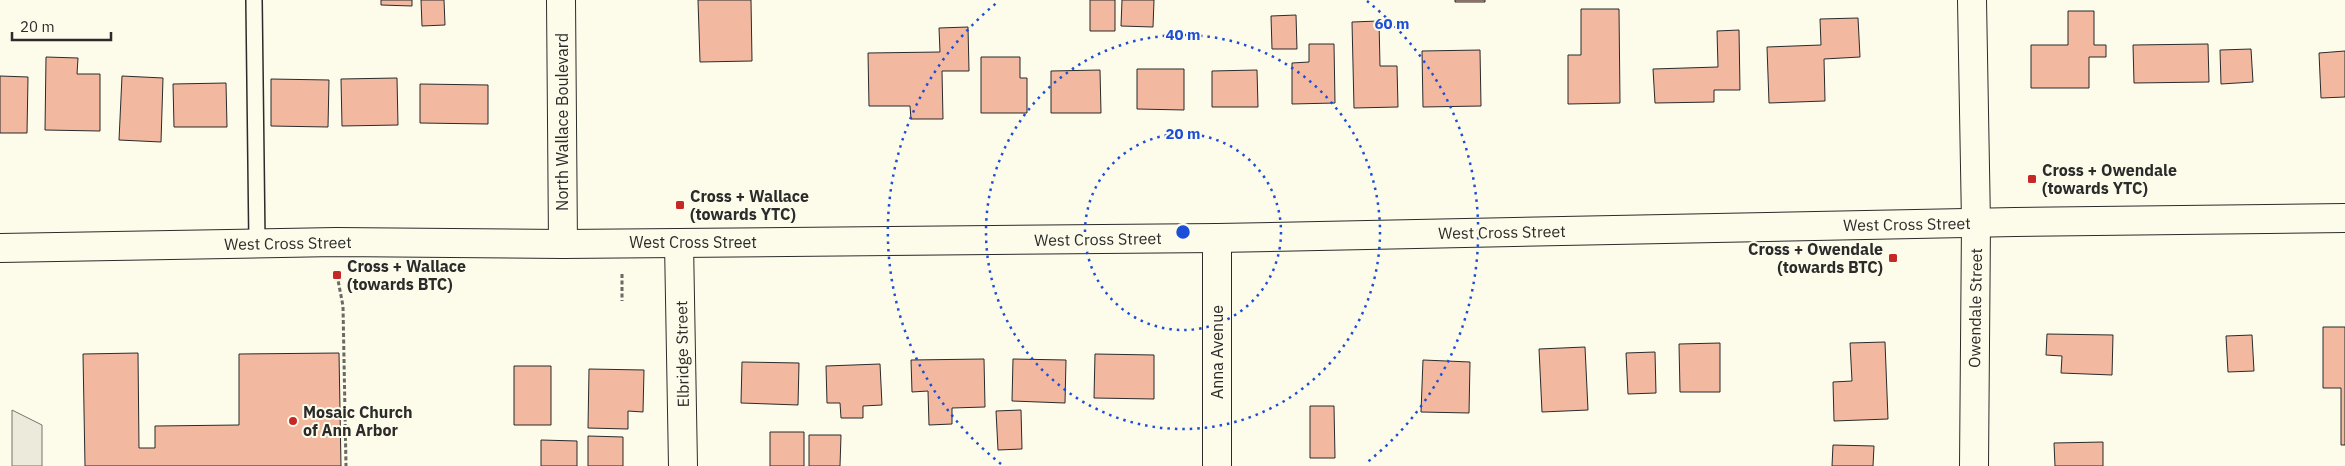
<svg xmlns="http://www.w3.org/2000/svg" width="2345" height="466" font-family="'IBM Plex Sans',sans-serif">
<rect width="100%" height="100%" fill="#fdfbea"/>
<!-- parking -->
<path fill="#eceadb" stroke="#74746e" d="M12,410L42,425V466H12Z"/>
<!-- building -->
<path fill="#f2b8a0" stroke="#2b2b2b" d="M381,0H412V6L381,5Z
M421,0H444L445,25L422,26Z
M698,0H751L752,61L700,62Z
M1090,0H1115V31H1090Z
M1122,0H1154L1153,27L1121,26Z
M1455,0H1485V2H1455Z
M1581,9H1619L1620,103L1568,104V55H1581Z
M2068,11H2094V45H2106V57H2089V88H2031V45H2068Z
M1296,15L1297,49H1272L1271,16Z
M1858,18L1860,57L1824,59L1825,101L1769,103L1767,47L1821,45L1820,19Z
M1379,21L1380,66H1397L1398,107L1354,108L1352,22Z
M968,27L969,71H942L943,119H911L910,106H869L868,53L940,52L939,28Z
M1739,30L1740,90H1714V102L1655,103L1653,69L1718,67L1717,31Z
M1309,44H1334L1335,103L1292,104V63L1309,62Z
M2208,44L2209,82L2134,83L2133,45Z
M2251,49L2253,82L2221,84L2220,50Z
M1480,50L1481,106L1423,107L1422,51Z
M2345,51V97L2321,98L2319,53Z
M46,57L78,58L77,74H100V131L45,130Z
M981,57H1020V78H1027V113H981Z
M1137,69H1184V110L1137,109Z
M1100,70L1101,113H1051V71Z
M1257,70L1258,107H1212V71Z
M0,76L28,77L27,133H0Z
M122,76L163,78L161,142L119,140Z
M397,78L398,125L342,126L341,79Z
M271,79L329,80L328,127L271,126Z
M226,83L227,127H174L173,84Z
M420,84L488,85V124L420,123Z
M2323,327H2345V445H2341V388H2323Z
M2047,334L2113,335L2112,375L2061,373L2062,356L2046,355Z
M2252,335L2254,371L2228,372L2226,336Z
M1885,342L1888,419L1834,421L1833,382L1852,381L1850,343Z
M1720,343V392H1680L1679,344Z
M1585,347L1588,410L1542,412L1539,349Z
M1655,352L1656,393L1628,394L1626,353Z
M138,353L139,448H155V426L239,425V354L339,353L341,466H85L83,354Z
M1095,354L1154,355V399L1094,398Z
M984,359L985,407L952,408V424L929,425L928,391L912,392L911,360Z
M1013,359L1066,360L1065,403L1012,401Z
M1423,360L1470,362L1469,413L1421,412Z
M742,362L799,363L798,405L741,403Z
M880,364L882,405L863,406V418H841L840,403H827L826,366Z
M514,366H551V425H514Z
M589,369L644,370L643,412L628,411V429L588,428Z
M1310,406H1334L1335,458H1310Z
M1021,410L1022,449L998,450L996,411Z
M770,432H804V466H770Z
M809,435H841L840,466H809Z
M588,436L623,437V466H588Z
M541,440L577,441V466H541Z
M2103,442V466H2055L2054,443Z
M1833,445L1874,446L1873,466H1832Z"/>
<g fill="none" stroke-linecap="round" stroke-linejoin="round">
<defs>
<path id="service" d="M254,0L257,243"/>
<path id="minor" d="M561,0L563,244
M1972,0L1976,223L1974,466
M679,243L683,466
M1217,466V238"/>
<path id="secondary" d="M0,248L336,242L563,244L1217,238L2015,222L2345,218"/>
</defs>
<!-- service casing -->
<use href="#service" stroke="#2b2b2b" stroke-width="18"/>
<!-- minor casing -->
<use href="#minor" stroke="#2b2b2b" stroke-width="30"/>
<!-- secondary casing -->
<use href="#secondary" stroke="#2b2b2b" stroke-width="30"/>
<!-- path -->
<path stroke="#6a6964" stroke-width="3" stroke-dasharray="4 2.5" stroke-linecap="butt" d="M622,274V301
M337,275L343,306L346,466"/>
<!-- service -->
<use href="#service" stroke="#fdfbea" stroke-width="15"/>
<!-- minor -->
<use href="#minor" stroke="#fdfbea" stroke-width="28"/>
<!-- secondary -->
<use href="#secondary" stroke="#fdfbea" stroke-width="28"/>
</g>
<!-- distance rings -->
<g fill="none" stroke="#1d4ed8" stroke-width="2.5" stroke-dasharray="2.5 5">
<circle cx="1183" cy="232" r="98"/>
<circle cx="1183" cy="232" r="197"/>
<path d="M1001 464A295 295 0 0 1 999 1M1367 1A295 295 0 0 1 1365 464"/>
</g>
<!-- markers -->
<g fill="#c62828" stroke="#fdfbea" stroke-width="2">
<rect x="2027" y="174" width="10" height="10" rx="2.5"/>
<rect x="675" y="200" width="10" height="10" rx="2.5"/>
<rect x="1888" y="253" width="10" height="10" rx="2.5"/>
<rect x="332" y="270" width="10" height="10" rx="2.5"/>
<circle cx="293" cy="421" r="5"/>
</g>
<g text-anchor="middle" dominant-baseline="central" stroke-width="4" stroke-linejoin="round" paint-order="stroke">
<!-- street labels -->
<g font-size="16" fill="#2b2b2b" stroke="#fdfbea">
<text transform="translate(562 122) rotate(-90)">North Wallace Boulevard</text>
<text transform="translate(1907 224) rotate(-1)">West Cross Street</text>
<text transform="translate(1502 232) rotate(-1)">West Cross Street</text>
<text transform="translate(1098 239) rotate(-1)">West Cross Street</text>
<text x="693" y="242">West Cross Street</text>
<text transform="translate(288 243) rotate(-1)">West Cross Street</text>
<text transform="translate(1975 308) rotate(-89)">Owendale Street</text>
<text transform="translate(1217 352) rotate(-90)">Anna Avenue</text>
<text transform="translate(682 354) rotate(-91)">Elbridge Street</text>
</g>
<!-- poi labels -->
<g font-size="16" font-weight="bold" fill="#2b2b2b" stroke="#fdfbea" text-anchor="start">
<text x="2042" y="170">Cross + Owendale<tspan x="2042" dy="18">(towards YTC)</tspan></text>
<text x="690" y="196">Cross + Wallace<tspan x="690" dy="18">(towards YTC)</tspan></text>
<text x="1883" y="249" text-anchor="end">Cross + Owendale<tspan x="1883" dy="18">(towards BTC)</tspan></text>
<text x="347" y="266">Cross + Wallace<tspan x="347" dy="18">(towards BTC)</tspan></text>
<text x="303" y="412">Mosaic Church<tspan x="303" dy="18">of Ann Arbor</tspan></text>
</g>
</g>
<circle cx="1183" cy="232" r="8" fill="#1d4ed8" stroke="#fdfbea" stroke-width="2.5"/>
<g font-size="15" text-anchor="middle" font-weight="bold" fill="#1d4ed8" stroke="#fdfbea" stroke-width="4" stroke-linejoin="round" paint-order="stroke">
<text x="1392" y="29">60 m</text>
<text x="1183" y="40">40 m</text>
<text x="1183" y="139">20 m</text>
</g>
<!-- scale -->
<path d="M12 32v8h99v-8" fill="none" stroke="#2b2b2b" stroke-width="2.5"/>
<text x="20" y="32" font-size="15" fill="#2b2b2b" stroke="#fdfbea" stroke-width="4" paint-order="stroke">20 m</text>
</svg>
